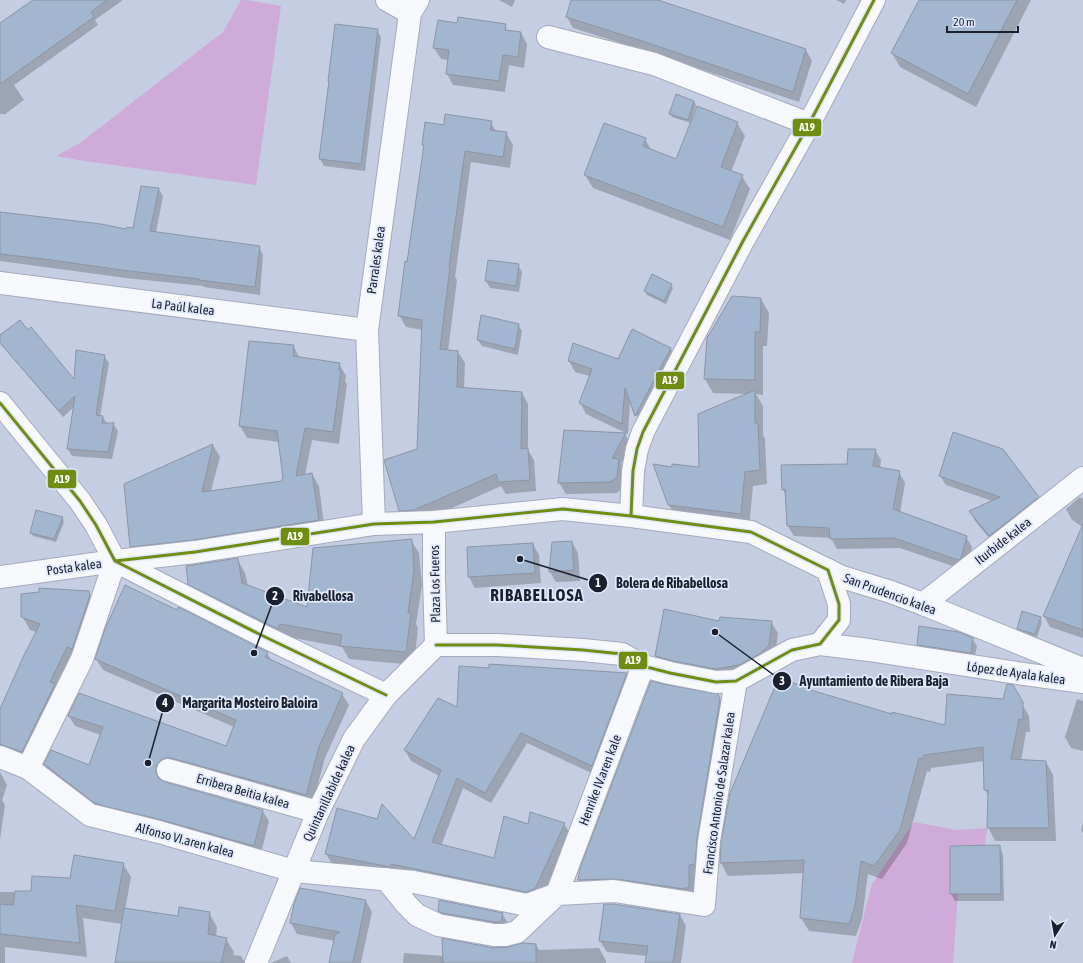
<svg xmlns="http://www.w3.org/2000/svg" width="1083" height="963" font-family="'Asap Condensed',sans-serif">
<rect width="100%" height="100%" fill="#c5cde2"/>
<!-- green -->
<path fill="#ceabd8" d="M241,0H246L281,6L256,185L78,160L56,156L80,143L223,32Z
M914,822L957,830L987,828L985,845L950,846V894H958L953,963H852L872,884Z"/>
<!-- shadow -->
<path fill="#0003" d="M34,0H123L95,20L98,25L14,85L24,100L5,114H0V24Z
M499,0H515L512,7Z
M572,0H655L806,50L812,61L799,102L652,53L573,28L567,17Z
M836,0H846L844,4Z
M921,0H1031L976,107L900,67L892,53Z
M458,25H504L508,31L521,33L527,44L524,68L509,65L505,92L453,85L447,74L449,60L441,59L434,48Z
M377,30L381,37L365,171L324,166L320,159Z
M694,101L696,105L692,117L737,123L745,136L731,172L742,176L750,189L730,240L593,188L585,175L645,139L652,151L677,160L691,123L672,117L670,114Z
M491,122L496,132L506,133L513,145L510,168L471,162L455,277L457,280L448,351L458,352L465,363L464,388L522,393L528,404V450L534,460L536,491L506,494L501,486L421,522H407L400,510L418,449L422,330L406,327L399,315L408,263L424,148L423,145L444,126Z
M159,189L163,196L156,232L259,247L263,255L260,295L204,287L203,286L126,278L0,261V213L127,231L134,229Z
M518,265L522,272L519,292L490,288L486,281Z
M671,285L673,288L666,304L647,295L645,291Z
M761,299L769,313L767,346H763V395L756,394L763,406V435L765,439L767,484L753,486L749,528L677,519L669,505L673,468H700L749,394L713,393L705,379Z
M518,325L522,331L518,355L482,346L478,340Z
M28,331L75,381L104,356L109,363L100,417H103L107,424H113L118,431L112,459L72,456L68,449L74,407L63,417L0,343V337Z
M293,346L300,358L339,364L346,376L345,381L347,384L339,444L312,440L305,475L312,474L319,486L325,532L138,558L131,546L125,484L213,445L220,457L211,491L283,482L284,479L280,442L247,438L240,426Z
M671,349L677,360L642,425L636,415L630,401L628,434L586,414L580,402L590,376L575,372L569,361L619,360Z
M625,434L631,444L621,464L625,471L623,488L617,493L566,494L559,483Z
M875,450L881,460L880,469L899,472L905,483L900,513L966,537L972,547L966,569L964,570L900,548L837,549L831,538L794,536L788,526L787,497L783,490L848,465Z
M940,476L1038,497L1044,507L995,545L975,521L970,511L992,501L946,485Z
M1080,497L1083,499V638L1050,627L1044,616L1083,527L1072,520L1066,509Z
M62,518L64,522L56,542L33,536L31,533Z
M411,540L419,553L422,585L416,624L418,628L414,665L349,659L342,647L288,637L196,597L188,584L237,559L245,573L248,586L308,609Z
M572,542L578,553L580,581L556,582L550,572Z
M533,544L539,555L541,583L475,588L469,577Z
M88,592L96,605L30,765L0,761V710L36,632L30,630L22,616Z
M1040,618L1042,622L1037,637L1020,632L1018,629Z
M720,622H771L778,633L775,656L745,676L662,667L656,656Z
M972,639L977,646L974,660L922,652L918,645Z
M267,653L272,661L342,694L349,705L325,758L312,806L162,778V782L262,810L269,821L260,857L111,816L51,775L45,764L90,766L101,735L75,726L69,716L226,748L234,727L103,670L96,659Z
M627,674L633,684L598,776L527,743L491,803L463,788L441,846L494,860L528,825L564,824L571,835L541,898L333,865L326,854L414,841L439,776L411,761L405,750L457,708Z
M1012,686L1029,716L1030,732H1026L1021,761L1046,762L1053,775L1056,841H995L988,827V795L985,790V761L931,768L930,772L927,771L907,843L882,879L868,874L862,919L856,936L809,931L801,918L804,873L728,876L721,863L722,843L813,692L892,715L946,726L1003,700Z
M717,695L728,714L697,902L587,894L579,880L581,868Z
M1077,699L1083,701V751L1071,748L1065,737Z
M0,772L7,785L2,800L5,805L0,839Z
M1083,823V833L1081,830Z
M999,846L1003,854L1004,901H955L951,894Z
M123,864L131,877L125,910L179,917L209,913L217,927L216,937L226,939L234,952L233,955L241,956L245,963H116L122,924L83,918L87,957L5,947V963H0V892H32Z
M366,901L372,912L361,963H330L335,941L297,934L291,923L295,904Z
M605,905L680,915L686,926L681,963H646L647,956L607,952L600,941Z
M439,911L502,914L507,921L505,929L444,919Z
M536,945L539,950L599,948L606,961V963H403L404,953L444,956L494,948Z
M287,956L291,963H271Z"/>
<!-- building -->
<path fill="#a2b6d0" stroke="#8d95a4" d="M33,0H107L91,12L94,17L0,84V23Z
M571,0H658L806,49L793,92L645,42L566,17Z
M919,0H1017L968,94L891,53Z
M458,17L506,24L505,30L521,32L518,57L503,55L499,81L446,74L449,50L433,48L438,20L457,23Z
M335,24L378,29L361,164L319,159L329,81H328Z
M676,94L694,101L688,120L669,114Z
M697,106L738,122L721,167L743,175L723,227L584,175L604,123L646,138L643,146L676,159Z
M445,114L492,121L490,130L507,132L503,157L465,151L449,267H450L440,349L458,351L457,387L522,392L521,449L528,448L530,480L498,482L496,474L414,510L399,511L384,460L417,449L422,320L398,316L405,261L407,262L424,145H422L425,122L444,125Z
M141,186L159,188L150,231L260,246L255,287L199,280V279L121,270L44,259L0,254V212L101,224L126,229L127,227L133,228Z
M488,260L519,264L516,286L485,281Z
M652,274L672,284L664,301L644,291Z
M732,296L761,298L760,332H755V380L704,379L707,338Z
M481,315L519,324L515,349L477,340Z
M20,320L28,330L31,327L74,379L76,350L105,355L96,415L103,416L102,423H114L108,452L67,449L75,396L59,411L0,343V335Z
M632,329L671,348L635,416L625,388L622,424L579,403L592,369L568,361L573,343L618,359Z
M249,341L294,345L293,356L340,363L339,370L341,371L333,432L305,428L296,476L312,473L319,520L193,540L130,547L124,484L213,444L202,492L282,481V478H283L277,431L239,426Z
M755,390V423L758,424L760,470L745,472L741,514L668,505L653,464L672,467V464L699,467L698,414Z
M564,430L626,433L612,458L619,459L617,477L610,482L558,483Z
M953,432L1003,449L1039,497L989,536L969,511L1000,497L939,476Z
M848,449H876L873,466L900,471L893,509L967,536L961,558L958,560L894,538L830,539L829,528L787,526L785,489L782,490L781,465L847,464Z
M36,510L63,517L54,539L30,533Z
M1083,524V630L1043,616Z
M412,539L414,570L408,613H411L406,652L340,646L342,635L280,624L278,629L187,584L188,582L186,566L238,558L242,583L307,607L313,548Z
M572,541L574,570L549,572L552,542Z
M533,543L535,573L468,577L467,547Z
M125,585L177,610L178,607L268,652L265,657L343,693L319,747L306,795L171,758H165L160,761L156,766V773L159,779L165,782L263,810L254,846L162,820L104,806L93,802L44,764L51,750L89,765L103,727L68,716L79,693L226,746L236,720L95,659L105,629Z
M39,588L89,591L90,595L72,649L67,647L50,682L55,684L22,752L0,744V709L24,655L40,624L21,617V594L39,592Z
M664,609L719,621L720,617L772,621L769,645L761,653L739,665L716,669L673,661L655,656Z
M1022,611L1041,617L1035,634L1017,629Z
M919,626L959,632L973,638L971,653L917,645Z
M489,664L627,673L592,766L521,733L485,793L457,778L432,842L494,858L504,816L528,824L530,812L565,823L536,887L534,889L526,892L391,864L390,867L325,854L337,808L377,819L382,804L414,839L441,770L404,750L438,698L457,707L459,666L489,668Z
M779,677L814,691L892,714V712L945,725L947,694L1003,699L1007,684L1013,685L1023,702V720L1019,719L1011,759L1046,761L1049,828H987L988,790H984L983,747L924,755L923,759L919,758L900,830L874,866L861,861L855,906L849,924L800,918L804,860L720,863L721,843L730,793Z
M651,681L668,685L718,694L720,699L697,839L695,864L689,865V888H684V889L616,879L578,880L580,868Z
M1000,845L1001,894H950V846Z
M74,855L124,863L115,911L76,905L80,943L0,934V904L13,905L15,891H31L32,876L70,878Z
M300,888L366,900L353,963H329L335,935L340,932L290,923L294,904Z
M439,900L503,913L501,922H495L442,913L438,911Z
M604,904H613L680,914L673,963H645L648,946L599,941Z
M179,907L210,912L208,934L227,938L221,963H115L124,908L178,916Z
M442,938L494,948L508,947L523,943L536,944V963H443Z"/>
<g fill="none" stroke-linecap="round" stroke-linejoin="round">
<defs>
<path id="minor" d="M387,0L410,13
M548,37L654,64L809,124
M0,283L367,330
M434,522V578L436,645
M374,524L367,330L408,29L410,13L418,0
M0,577L115,561L82,659L28,768
M923,604L1083,478
M820,644L839,620V604L828,570
M0,757L28,768L90,815L159,832L294,871L414,882L527,905L557,894L614,891L704,905L709,841L736,681
M168,770L318,812
M386,879L407,905L417,915L438,925L494,935H505L517,932L557,894L643,666"/>
<path id="tertiary" d="M0,403L80,501L96,525L115,561
M631,516L633,471L637,449L643,432L743,241L809,124L874,0
M115,561L195,552L374,524L434,522L563,509L631,516L751,532L842,577L891,592L923,604L1083,669
M115,561L261,635L386,695
M256,963L318,812L354,739L386,695L436,645H498L583,650L622,654L643,666L670,673L716,682L736,681L792,650L820,644L869,650L1017,673L1083,682"/>
</defs>
<!-- minor casing -->
<use href="#minor" stroke="#a4aabb" stroke-width="24"/>
<!-- tertiary casing -->
<use href="#tertiary" stroke="#a4aabb" stroke-width="24"/>
<!-- minor -->
<use href="#minor" stroke="#f6f8fb" stroke-width="22"/>
<!-- tertiary -->
<use href="#tertiary" stroke="#f6f8fb" stroke-width="22"/>
<defs>
<path id="bus-1" d="M0,403L80,501L96,525L115,561
M631,516L633,471L637,449L643,432L743,241L809,124L874,0
M115,561L195,552L374,524L434,522L563,509L631,516L751,532L828,570
M115,561L261,635L386,695
M820,644L839,620V604L828,570
M436,645H498L583,650L622,654L643,666L670,673L716,682L736,681L792,650L820,644"/>
</defs>
<!-- bus-1 casing -->
<use href="#bus-1" stroke="#e1e9fd" stroke-width="6"/>
<!-- bus-1 -->
<use href="#bus-1" stroke="#718c12" stroke-width="3"/>
</g>
<g text-anchor="middle" dominant-baseline="central" stroke-width="3.5" stroke-linejoin="round" paint-order="stroke">
<!-- street labels -->
<g font-size="13" fill="#1b202e" stroke="#e1e9fd">
<text transform="translate(376 260) rotate(-82)">Parrales kalea</text>
<text transform="translate(183 307) rotate(7)">La Paúl kalea</text>
<text transform="translate(1003 541) rotate(-38)">Iturbide kalea</text>
<text transform="translate(74 567) rotate(-8)">Posta kalea</text>
<text transform="translate(435 584) rotate(-91)">Plaza Los Fueros</text>
<text transform="translate(890 594) rotate(20)">San Prudencio kalea</text>
<text transform="translate(1016 673) rotate(8)">López de Ayala kalea</text>
<text transform="translate(600 780) rotate(-69)">Henrike IV.aren kale</text>
<text transform="translate(243 791) rotate(16)">Erribera Beitia kalea</text>
<text transform="translate(329 793) rotate(-65)">Quintanillabide kalea</text>
<text transform="translate(719 793) rotate(-82)">Francisco Antonio de Salazar kalea</text>
<text transform="translate(185 840) rotate(15)">Alfonso VI.aren kalea</text>
</g>
<!-- district labels -->
<g font-size="17" font-weight="bold" letter-spacing="1" fill="#1b202e" stroke="#e1e9fd">
<text x="537" y="595">RIBABELLOSA</text>
</g>
</g>
<!-- callouts -->
<path fill="none" stroke="#1b202e" stroke-width="1.5" d="M520 559L598 583M254 653L275 596M715 632L782 681M148 763L165 703"/>
<g fill="#1b202e" stroke="#e1e9fd" stroke-width="1.5">
<circle cx="520" cy="559" r="4"/>
<circle cx="254" cy="653" r="4"/>
<circle cx="715" cy="632" r="4"/>
<circle cx="148" cy="763" r="4"/>
<circle cx="598" cy="583" r="10"/>
<circle cx="275" cy="596" r="10"/>
<circle cx="782" cy="681" r="10"/>
<circle cx="165" cy="703" r="10"/>
</g>
<g font-size="12" text-anchor="middle" font-weight="bold" fill="#fff">
<text x="598" y="587">1</text>
<text x="275" y="600">2</text>
<text x="782" y="685">3</text>
<text x="165" y="707">4</text>
</g>
<g font-size="14" text-anchor="middle" font-weight="bold" fill="#1b202e" stroke="#e1e9fd" stroke-width="3.5" stroke-linejoin="round" paint-order="stroke">
<text x="672" y="588">Bolera de Ribabellosa</text>
<text x="323" y="601">Rivabellosa</text>
<text x="874" y="686">Ayuntamiento de Ribera Baja</text>
<text x="250" y="708">Margarita Mosteiro Baloira</text>
</g>
<g stroke="#e1e9fd" stroke-width="1.5">
<rect x="792" y="118" width="30" height="19" rx="4" fill="#718c12"/>
<rect x="655" y="371" width="30" height="19" rx="4" fill="#718c12"/>
<rect x="47" y="469" width="30" height="20" rx="4" fill="#718c12"/>
<rect x="280" y="527" width="30" height="19" rx="4" fill="#718c12"/>
<rect x="618" y="651" width="30" height="19" rx="4" fill="#718c12"/>
</g>
<g font-size="11" text-anchor="middle" font-weight="bold" fill="#fff">
<text x="807" y="131">A19</text>
<text x="670" y="384">A19</text>
<text x="62" y="483">A19</text>
<text x="295" y="540">A19</text>
<text x="633" y="664">A19</text>
</g>
<!-- north arrow -->
<g transform="translate(1055 935) rotate(191)" stroke="#e1e9fd" stroke-width="3" paint-order="stroke">
<path d="M0-3L7 15L0 10L-7 15Z" fill="#1b202e"/>
<text y="-6" font-size="11" font-weight="bold" text-anchor="middle" fill="#1b202e">N</text>
</g>
<!-- scale -->
<path d="M947 26v6h71v-6" fill="none" stroke="#1b202e" stroke-width="2"/>
<text x="953" y="26" font-size="12" fill="#1b202e" stroke="#e1e9fd" stroke-width="3" paint-order="stroke">20 m</text>
</svg>
